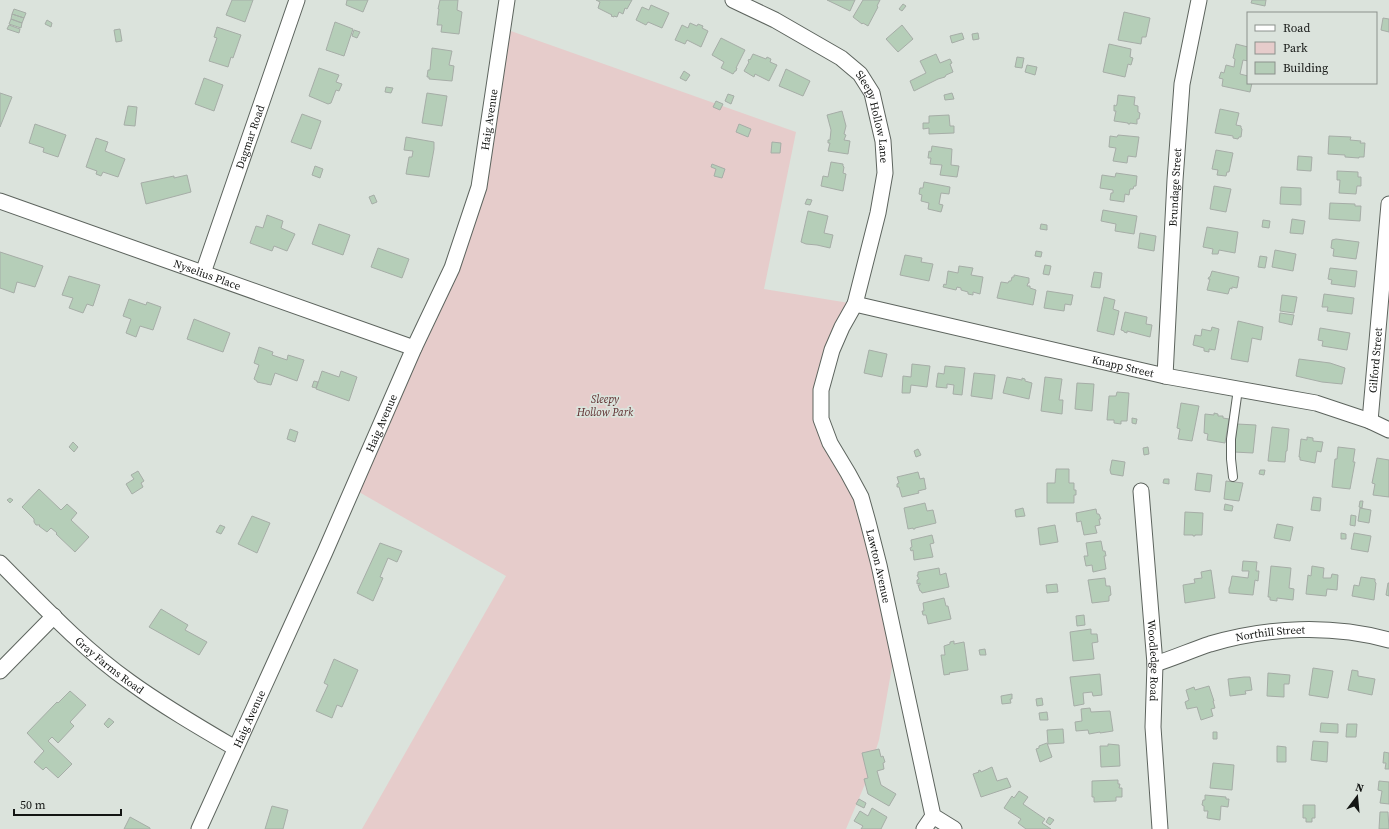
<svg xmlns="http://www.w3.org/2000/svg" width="1389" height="829" font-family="'Source Serif 4',serif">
<rect width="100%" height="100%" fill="#dbe3dc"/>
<!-- green -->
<path fill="#e6cccb" d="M502,28L796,132L764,289L855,304L842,327L821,419L861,497L897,639L879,740L865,784L846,829H362L506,576L352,488L468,222Z"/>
<!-- building -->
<path fill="#b5ceb8" stroke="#a6ada7" d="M232,0H253L245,22L226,15Z
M347,0H368L363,12L346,5Z
M440,0H458L457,10L462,12L459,34L441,32L442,25H437L439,9H438Z
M596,0H632L627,9L625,8L623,14L619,12L617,17L614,16V17L611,16L612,15L598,8L600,2Z
M827,0H855L850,11Z
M863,0H880L877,6L878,7L868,26L863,23L862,24L853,17Z
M1252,0H1266L1265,6L1251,3Z
M903,4L906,6L902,11L899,9Z
M651,5L669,13L662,28L648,22L646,25L636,20L642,7L649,10Z
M14,9L26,13L24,18L12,14Z
M1124,12L1150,18L1146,37H1142L1141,44L1118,40Z
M12,14L24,18L22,23L11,19Z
M1383,18L1389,19V32L1381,30Z
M11,19L22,23L21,28L9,24Z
M47,20L52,23L51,27L45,24Z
M335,22L353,29L344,56L326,50Z
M690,23L697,26L698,24L703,26L702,28L708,31L701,47L687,40L685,44L675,40L682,25L688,28Z
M9,25L20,29L19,33L7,29Z
M902,25L913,39L898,52L886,39Z
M217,27L241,35L233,58L231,57L228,67L209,61L217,38L214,37Z
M120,29L122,41L116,42L114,30Z
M354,30L360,32L357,38L352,36Z
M962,33L964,39L952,43L950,36Z
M978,33L979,39L973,40L972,34Z
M721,38L745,50L736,68H737L736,71H735L733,74L721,68L724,62L712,55Z
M1109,44L1131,49L1130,57L1133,58L1131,65L1128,64L1125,77L1103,72Z
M1236,44L1248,47V61L1243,60L1240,74L1248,76V83H1252L1250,92L1222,86L1223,79L1219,78L1221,72L1224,73L1226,65L1234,67L1235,59L1233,58Z
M432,48L452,51L449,65L454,66L452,81L429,79V77H427L428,70H430Z
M753,54L766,59L767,57L771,59L770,62L777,65L769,81L755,74L754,77L744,71L749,62L748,61L749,59L750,60Z
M936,54L940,63L950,59L952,63L950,64L953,72L946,75L945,77L938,79L914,91L910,81L926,73L920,61Z
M1017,57L1024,58L1022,68L1015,67Z
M1027,65L1037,67L1035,75L1025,72Z
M319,68L339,75L336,82L342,84L339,91L336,90L331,103L328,104L309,96Z
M786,69L810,81L803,96L779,86Z
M684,71L690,75L686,81L680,78Z
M204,78L223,85L214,111L195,104Z
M386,87L393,88L391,93L385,92Z
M0,93L12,97L0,127Z
M427,93L447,96L442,126L422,123Z
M952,93L954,99L945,100L944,95Z
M728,94L734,96L731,104L725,101Z
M1118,95L1135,97L1134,105L1138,106V112L1140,113L1139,119H1137V124L1130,123V124H1128V123L1114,121L1116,111H1114V105L1116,106L1117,104Z
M716,101L723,104L720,110L713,107Z
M128,106L137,107L135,126L124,125Z
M1220,109L1239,113L1236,125L1241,126V128L1242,129L1241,137H1239L1238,139L1233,138V136L1215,133Z
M842,111L846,126L844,134L846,135L844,140L850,141L848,154L828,151L830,143H828V140H830L831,130L827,115Z
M302,114L321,121L311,149L291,142Z
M949,115L950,126H954V133L929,134V128L923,129V123H929V116Z
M35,124L66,135L58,157L43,152L44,148L29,143Z
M739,124L751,129L748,137L736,132Z
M1118,135L1139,137L1136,157L1128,156L1127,163L1113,161L1116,148L1109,147L1110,136L1117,137Z
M1329,136L1351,137L1350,140L1361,141L1360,143H1365L1364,157H1359V158L1345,157V155L1328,154Z
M406,137L434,142V149L429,177L406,174L409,157H412L413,151L404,150Z
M96,138L108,142L105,151L125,159L118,177L103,172L101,176L96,174L97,171L86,167Z
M772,142L781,143L780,153H771Z
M932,146L952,149L951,165L959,166L957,177L940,175L942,165L930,164L931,158H928L929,151L931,152Z
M1216,150L1233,153L1229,172H1227L1226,176L1217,175L1218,170L1212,169Z
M1298,156L1312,157L1311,171L1297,170Z
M831,162L843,164V166L844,167L843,173L846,174L843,191L821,186L823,176L828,177Z
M712,164L725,169L722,178L714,176L716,169L711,167Z
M315,166L323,169L320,178L312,175Z
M1337,171L1358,172V177H1361V186H1357L1356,194L1339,193L1340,180H1337Z
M1116,173L1137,176L1136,186H1134L1133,189H1130L1129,195L1125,194L1124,202L1110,200L1111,193H1113V190L1100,188L1102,175L1115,177Z
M187,175L191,192L146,204L141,183L174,176V178Z
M924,182L950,187L949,194L941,193L939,204L943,205L941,212L928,209L929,203L921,201L922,195L919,194L920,188H923Z
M1214,186L1231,189L1226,212L1210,209Z
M1281,187L1301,188V205L1280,204Z
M374,195L377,202L372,204L369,197Z
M807,199L812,200L810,205L805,204Z
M1330,203L1355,204V206H1361L1360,221L1329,219Z
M1103,210L1137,216L1134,234L1115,231L1116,224L1101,221Z
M808,211L828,216L824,233L833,235L830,248L817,245L806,244L801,242Z
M267,215L283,221L281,228L295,234L287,251L274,246L272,251L250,243L256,226L263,228Z
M1292,219L1305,221L1303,234L1290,233Z
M1263,220L1270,221L1269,228L1262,227Z
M319,224L350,235L343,255L312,244Z
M1041,224L1047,225V230L1040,229Z
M1207,227L1238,232L1235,253L1219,250L1218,254H1212L1213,249L1203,247Z
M1140,233L1156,236L1154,251L1138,248Z
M1336,239L1359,242L1356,259L1333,256L1334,249L1331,248L1332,240Z
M378,248L409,259L402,278L371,267Z
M1275,250L1296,254L1293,271L1272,267Z
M1036,251L1042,252L1041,257L1035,256Z
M0,252L43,266L35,287L17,282L14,293L0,288Z
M905,255L922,258L921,262L933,264L929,281L900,275Z
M1260,256L1267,257L1265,268L1258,267Z
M1045,265L1051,266L1049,275L1043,274Z
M959,266L973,268L971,275L983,277L980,294L973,292V295L968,294V292L961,290V288L957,287L956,290L943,287L944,284L946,285L948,271L958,273Z
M1330,268L1357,271L1355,287L1331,284L1332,280L1328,279Z
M1212,271L1239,277L1237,288L1232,287V289L1230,288L1228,294L1207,290L1210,279H1208L1209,277H1210Z
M1094,272L1102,273L1100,288L1091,287Z
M1014,275L1029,278V283H1028L1027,286H1030V288L1036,290L1033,305L997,298L1001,282L1008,283L1009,281H1011L1012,277H1014Z
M69,276L100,285L93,306L87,304L83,313L69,308L73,298L62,295Z
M1047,291L1073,295L1071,305L1065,304L1064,311L1044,308Z
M1324,294L1354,298L1352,314L1327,311L1328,307H1322Z
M1282,295L1297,297L1294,313L1280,311Z
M1104,297L1115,300L1113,309L1119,311L1114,335L1097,331Z
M129,299L146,305L147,302L161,307L153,330L140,326L136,337L126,333L131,319L123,316Z
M1125,312L1147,317L1146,324L1152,325L1150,337L1127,331V333L1124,332V331L1121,330Z
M1280,313L1294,315L1292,325L1279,322Z
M194,319L230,333L223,352L187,339Z
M1238,321L1263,327L1261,340L1252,338L1248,362L1231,359Z
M1212,327L1219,329L1215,350L1209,349V352L1204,351V348L1193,345L1195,335L1201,336L1202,329L1211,331Z
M1320,328L1350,333L1347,350L1322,346L1323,341L1318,340Z
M259,347L273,352L272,355L287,360L288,355L304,360L297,381L275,373L271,385L257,382V381L254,379L259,365L254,363Z
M869,350L887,354L882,377L864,373Z
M1299,359L1330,363L1345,368L1342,384L1322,382L1296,376Z
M912,364L930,366L927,387L911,385L910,393H902L903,376L911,377Z
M945,366L965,368L962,395L953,394L954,385L947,384V388L936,387L938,373L944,374Z
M322,371L339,377L341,371L357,377L349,401L316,389Z
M974,373L995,375L992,399L971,396Z
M1007,377L1022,380V378L1025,379V381L1032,383L1029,399L1003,393Z
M1045,377L1062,379L1059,400H1063L1062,414L1041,411Z
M314,381L318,382L316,388L312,387Z
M1077,383L1094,384L1092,411L1075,409Z
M1117,392L1129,393L1127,421H1121V424L1114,423V420H1107L1109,396H1116Z
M1181,403L1199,406L1192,441L1178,439L1180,429L1177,428Z
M1214,413L1218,414V416H1223V418L1229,419L1225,443L1207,440L1208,434L1204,433L1205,414L1214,415Z
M1132,418L1137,419L1136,424L1132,423Z
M1237,424L1256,425L1253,453L1234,452Z
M1272,427L1289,429L1287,451H1286L1285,462L1268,461Z
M290,429L298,432L295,442L287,439Z
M1307,437L1313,438V441L1323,442L1321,452L1317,451L1315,463L1300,460V457H1299L1301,439L1307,440Z
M73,442L78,447L74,452L69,447Z
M1148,447L1149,454L1144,455L1143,448Z
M1338,447L1355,449L1353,462H1355L1350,489L1332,487L1335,459H1337Z
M918,449L921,455L916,457L914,451Z
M1377,458L1389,460V497L1373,495L1375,484L1372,483Z
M1112,460L1125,462L1123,476L1111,474L1110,470Z
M1056,469H1069V483H1074V490H1076V495H1074V503H1047V483H1055Z
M1260,470H1265L1264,475L1259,474Z
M138,471L144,481L141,483L143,487L132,494L126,484L134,479L131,475Z
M918,472L920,479L924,478L926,489L918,491L919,493L902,497L899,487H897V484L899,483L897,477Z
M1197,473L1212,475L1210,492L1195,490Z
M1164,479H1169V484L1163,483Z
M1226,481L1243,483L1239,501L1224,499Z
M39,489L61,510L67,504L77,513L71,520L89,537L75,552L56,534L57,533L51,528L47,532L39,526L40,525H36L34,522V519L22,507Z
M1313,497L1321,498L1320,511L1311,510Z
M10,498L13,500L10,503L7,500Z
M1360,501H1363L1362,508L1359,507Z
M925,503L927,511L933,510L936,523L915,528V529H913V528L908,529L904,508Z
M1225,504L1233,506L1232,511L1224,510Z
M1023,508L1025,516L1016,517L1015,510Z
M1360,508L1371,510L1369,523L1358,521Z
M1096,509L1097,514H1099L1101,519H1099L1100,525L1095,526L1097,533L1084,535L1081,521L1077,522L1076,513Z
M1185,512L1203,513L1202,535H1195V536H1193V535H1184Z
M1351,515L1356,516L1355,526L1350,525Z
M252,516L270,523L257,553L238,544Z
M1277,524L1293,527L1290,541L1274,538Z
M220,525L225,527L221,534L216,532Z
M1055,525L1058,542L1040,545L1038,528Z
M1341,533L1346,534V539H1341Z
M1354,533L1371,536L1368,552L1351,549Z
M932,535L934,543L930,544L933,557L914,560L913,550L911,551L910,548L912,547L911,540Z
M1101,541L1103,551H1105L1106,556H1104L1106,569L1093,572L1092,565L1086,566L1084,556H1088L1086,543Z
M380,543L402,551L397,562L388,558L380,577L383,578L373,601L357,593Z
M1243,561L1257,562L1256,571H1259L1258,581L1255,580L1253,595L1229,593V588L1230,586L1232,576L1248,578L1249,571H1242Z
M1271,566L1291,568L1289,588L1294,589L1293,600L1277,598V601L1270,600V597H1268Z
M1312,566L1324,568L1323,578H1331L1332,574L1338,575L1337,590L1327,589L1326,596L1306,594L1308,575L1311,576Z
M939,568L940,575L946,573L949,587L922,593L921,591H920L918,585H920V583L917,584V580L919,579L917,575H918V572Z
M1211,570L1215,598L1185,603L1183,585L1195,583L1194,579L1202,578L1201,572Z
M1361,577L1375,579V582L1376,583L1374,600L1352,596L1354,585L1359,586Z
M1105,578L1106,586H1110L1111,595L1109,596V601L1092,603L1088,580Z
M1388,583H1389V596L1386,595Z
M1057,584L1058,592L1047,593L1046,585Z
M944,598L946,606H948L951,619L928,624L926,615H923L922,611H924L923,603Z
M161,609L188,625L185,630L207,642L199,655L149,627Z
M1084,615L1085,625L1077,626L1076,616Z
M1091,629V634H1097L1098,642L1092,643L1094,659L1073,661L1070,632Z
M954,641V644L964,642L968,670L949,673L950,674L944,675L941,655H945L944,646L950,644V642Z
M985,649L986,655H980L979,650Z
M334,659L358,670L342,707L337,705L332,718L316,711L328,685L324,683Z
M1313,668L1333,671L1328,698L1309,695Z
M1352,670L1358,671V676L1375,679L1372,695L1348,690Z
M1268,673L1290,675L1289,684H1284V697L1267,696Z
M1100,674L1102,695L1093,696L1092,692L1083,693L1084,704L1074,706L1070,677Z
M1244,677H1250L1252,690L1245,691L1246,694L1230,696L1228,679Z
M1209,686L1214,701H1213L1215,708L1211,709L1213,716L1201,720L1197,707L1187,709L1185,702L1189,700L1186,690L1194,687L1195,690Z
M70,691L86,705L70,722L74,726L58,743L52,737L48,741L72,764L58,778L46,767L43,770L34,762L44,751L27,733L57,702L58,703Z
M1012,694V699H1010L1011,703L1002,704L1001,696Z
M1042,698L1043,705L1037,706L1036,699Z
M1090,708L1091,712L1110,711L1113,731L1100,733V732L1089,734L1088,730L1076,731L1075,722L1082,721L1081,709Z
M1047,712L1048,720H1040L1039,713Z
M109,718L114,722L108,728L104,724Z
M1321,723L1338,724V733L1320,732Z
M1347,724H1357L1356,737H1346Z
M1063,729L1064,743L1048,744L1047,730Z
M1213,732H1217V739H1213Z
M1313,741L1328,742L1327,762L1311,760Z
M1047,743L1052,757L1040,762L1036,749L1039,748V746Z
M1108,744L1119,745L1120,766L1101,767L1100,746H1108Z
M1277,746L1286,747V762H1277Z
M879,749L881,757L883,756L885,762L883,763L884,769L877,771L881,785L896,794L889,806L868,794L864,779L868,778L862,753Z
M1384,752L1389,753V769H1385L1386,763H1383Z
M1213,763L1234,765L1232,790L1210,788Z
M992,767L997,781L1007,778L1011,787L981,797L973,774L979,772L978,771L980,770L981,772Z
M1118,780V784H1120L1119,788H1122V797H1116V801L1094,802V797H1092V781Z
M1379,781L1389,782V804L1380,803L1382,791L1378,790Z
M1019,791L1028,797L1023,804L1045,819L1042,823L1051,829H1026L1018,823L1021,819L1004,808L1012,796L1014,798Z
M1205,795L1226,797V799H1229L1228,807L1221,806L1220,820L1207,818L1208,811H1204V806L1202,805L1203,800H1205Z
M859,799L866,803L864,808L856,804Z
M1303,805H1315V818H1312V822H1306V818H1303Z
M272,806L288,810L283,829H265Z
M872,808L887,817L881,829H861L863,826L854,821L860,811L868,816Z
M1380,812H1388L1389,829H1379Z
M130,817L150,828V829H124Z
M1049,817L1054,820L1050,825L1046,822Z"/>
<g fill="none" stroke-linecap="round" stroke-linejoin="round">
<defs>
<path id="lane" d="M1233,477L1231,459V439L1238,389"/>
<g id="street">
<path id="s1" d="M733,0L775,20L841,58L860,74L872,93L883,141L885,173L878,213L855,304L842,327L832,350L821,390V419L830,443L848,473L861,497L868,522L879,565L933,816L954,829"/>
<path id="s2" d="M0,201L414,348"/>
<path id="s3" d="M203,273L297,0"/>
<path id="s4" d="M855,304L1165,376L1316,403L1370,421L1389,430"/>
<path id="s5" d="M1165,376L1175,180L1182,84L1199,0"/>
<path id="s6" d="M1370,421L1389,204"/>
<path id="s7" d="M1141,491L1155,664L1153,727L1160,829"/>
<path id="s8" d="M0,563C41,604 82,648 130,682C163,706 199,727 235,748"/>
<path id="s9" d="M1155,664C1174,658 1192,650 1210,644C1268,627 1331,624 1389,640"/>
<path d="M0,671L54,616"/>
<path id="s10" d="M199,829L325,552L414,348L452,268L479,187L507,0"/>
<path d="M924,829L933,816"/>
</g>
</defs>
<!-- lane casing -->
<use href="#lane" stroke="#5d645e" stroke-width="10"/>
<!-- street casing -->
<use href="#street" stroke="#5d645e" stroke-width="17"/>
<!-- lane -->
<use href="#lane" stroke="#fff" stroke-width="8"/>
<!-- street -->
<use href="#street" stroke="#fff" stroke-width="15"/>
</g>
<g text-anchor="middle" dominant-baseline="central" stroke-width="3.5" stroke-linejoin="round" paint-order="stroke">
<!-- street labels -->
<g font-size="11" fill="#131513" stroke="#dbe3dc">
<text stroke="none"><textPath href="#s1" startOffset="193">Sleepy Hollow Lane</textPath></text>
<text stroke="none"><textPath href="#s10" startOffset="769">Haig Avenue</textPath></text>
<text stroke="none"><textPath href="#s3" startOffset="144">Dagmar Road</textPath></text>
<text stroke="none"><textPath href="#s5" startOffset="189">Brundage Street</textPath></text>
<text stroke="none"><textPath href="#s2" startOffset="220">Nyselius Place</textPath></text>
<text stroke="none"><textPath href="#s6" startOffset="61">Gilford Street</textPath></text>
<text stroke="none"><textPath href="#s4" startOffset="275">Knapp Street</textPath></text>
<text stroke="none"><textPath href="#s10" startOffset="445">Haig Avenue</textPath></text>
<text stroke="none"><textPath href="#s1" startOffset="667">Lawton Avenue</textPath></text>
<text stroke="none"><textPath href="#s9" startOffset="120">Northill Street</textPath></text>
<text stroke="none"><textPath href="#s7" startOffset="170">Woodledge Road</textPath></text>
<text stroke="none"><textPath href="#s8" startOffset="150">Gray Farms Road</textPath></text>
<text stroke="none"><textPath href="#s10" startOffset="121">Haig Avenue</textPath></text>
</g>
<!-- park labels -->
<g font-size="11" font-style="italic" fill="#5e2d2e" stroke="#dbe3dc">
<text x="605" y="399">Sleepy<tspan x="605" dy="13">Hollow Park</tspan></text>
</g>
</g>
<!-- legend -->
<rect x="1247" y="12" width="130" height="72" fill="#dbe3dc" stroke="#8b918c"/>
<rect x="1255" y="25" width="20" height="6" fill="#ffffff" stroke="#8b918c"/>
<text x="1283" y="32" font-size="12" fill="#131513">Road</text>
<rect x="1255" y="42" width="20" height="12" fill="#e6cccb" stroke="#8b918c"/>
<text x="1283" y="52" font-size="12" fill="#131513">Park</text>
<rect x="1255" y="62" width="20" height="12" fill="#b5ceb8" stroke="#8b918c"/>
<text x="1283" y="72" font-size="12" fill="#131513">Building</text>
<!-- north arrow -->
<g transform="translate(1357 797) rotate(16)" stroke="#dbe3dc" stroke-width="3" paint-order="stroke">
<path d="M0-3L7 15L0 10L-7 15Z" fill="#131513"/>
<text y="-6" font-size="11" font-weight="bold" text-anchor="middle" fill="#131513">N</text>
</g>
<!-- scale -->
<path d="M14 809v6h107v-6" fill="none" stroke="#131513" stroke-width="2"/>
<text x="20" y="809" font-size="12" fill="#131513" stroke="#dbe3dc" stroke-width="3" paint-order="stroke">50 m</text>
</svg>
